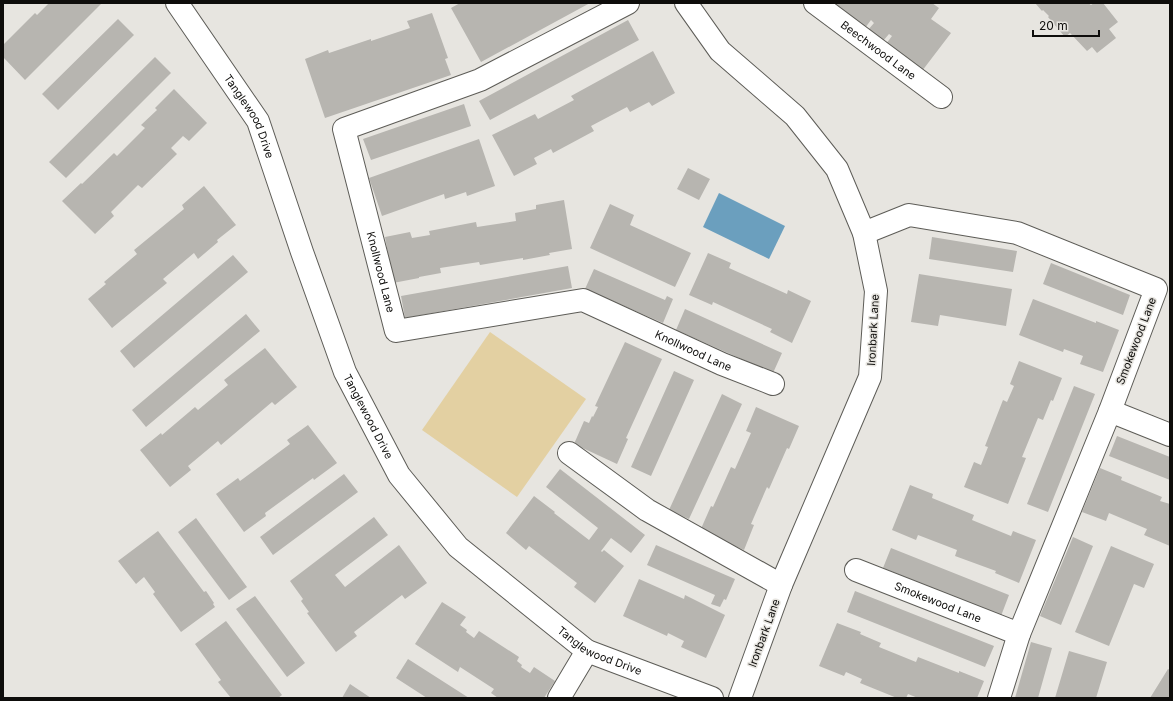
<svg xmlns="http://www.w3.org/2000/svg" width="1173" height="701" font-family="Inter,sans-serif">
<rect width="100%" height="100%" fill="#e7e5e0"/>
<!-- green -->
<path fill="#e3d0a2" d="M490,332L586,399L517,497L422,430Z"/>
<!-- water -->
<path fill="#6b9fbe" d="M719,193L785,226L769,259L703,227Z"/>
<!-- building -->
<path fill="#b7b5b0" d="M49,3H102L25,80L3,57V45L35,13L37,15Z
M460,3H590L481,62L451,8Z
M831,3H932L939,8L931,19L951,33L922,71L886,44L892,36L889,34L883,41L868,30L874,23L871,20L865,28Z
M1035,3H1088L1091,5L1094,3H1103L1118,22L1109,29L1116,38L1097,53L1092,47L1087,51L1070,33L1065,37L1048,17L1049,16L1043,10L1042,11Z
M432,13L448,58L445,59L451,75L325,118L305,59L328,50L329,53L371,39V41L410,28L407,21Z
M118,19L134,35L58,110L42,94Z
M628,20L639,40L490,120L479,101Z
M653,51L675,93L652,106L649,102L630,112L627,107L591,126L594,131L553,153L551,149L534,158L537,164L514,176L492,135L535,114L538,119L574,100L571,96Z
M155,57L171,73L66,178L49,162Z
M174,89L207,123L189,141L183,136L171,148L177,154L142,188L138,185L111,212L114,216L95,234L62,201L81,183L82,184L114,153L117,156L145,128L141,125L157,110L155,108Z
M464,104L471,126L371,160L363,139Z
M479,139L495,186L467,196L466,192L445,199L444,194L382,216L369,178Z
M688,168L710,179L699,200L677,189Z
M204,186L236,225L217,240L218,242L198,259L194,253L163,279L167,283L112,328L88,299L106,284L104,282L137,254L134,250L184,209L182,205Z
M564,200L572,249L549,253L550,255L523,260V258L480,265L479,262L440,268L441,273L419,277V278L393,283L385,237L410,232L412,238L430,235L429,231L476,222L477,227L516,221L515,213L536,209V205Z
M610,204L634,215L630,225L691,253L675,287L590,248Z
M932,237L1017,251L1013,272L929,259Z
M708,253L731,263L729,268L787,294L788,290L811,301L792,343L770,332L772,329L713,302L712,305L689,295Z
M233,255L248,272L134,368L120,351Z
M1051,263L1130,295L1123,315L1043,284Z
M568,266L572,288L405,318L401,296Z
M594,269L665,300L667,296L673,299L663,323L585,289Z
M919,274L1012,289L1006,326L940,315L938,326L911,322Z
M1033,299L1096,323V321L1119,330L1103,372L1080,364L1083,356L1064,349L1063,352L1019,335Z
M685,309L782,353L773,373L676,330Z
M246,314L260,331L146,427L132,410Z
M625,342L662,359L626,438L628,439L617,464L574,444L584,421L589,423L592,416L593,417L598,407L595,406Z
M265,348L297,387L275,405L272,402L221,445L218,441L188,466L191,470L170,487L140,450L161,433L162,435L195,407L198,410L228,385L224,380Z
M1019,361L1062,378L1053,401L1051,400L1043,420L1038,418L1022,457L1026,458L1008,504L964,487L974,462L981,465L988,447L985,446L1003,400L1007,402L1014,386L1010,384Z
M674,371L694,380L651,476L631,467Z
M1074,386L1095,394L1048,512L1027,504Z
M722,394L742,404L689,519L669,510Z
M756,407L799,426L789,449L787,448L769,489L767,487L751,524L754,525L744,550L700,531L711,506L713,507L731,467L735,469L751,433L746,431Z
M308,425L337,463L314,480L313,478L265,513L266,516L244,532L216,494L238,478L240,481L290,444L287,440Z
M1117,436L1170,457V480L1109,456Z
M1100,468L1122,477L1121,480L1162,497L1160,501L1170,504V546L1144,535L1147,529L1109,513L1106,521L1082,512Z
M560,469L645,535L631,553L611,538L601,551L602,552L604,550L624,566L595,603L574,587L577,583L529,546L526,550L506,533L534,496L555,512L554,513L589,540L598,528L546,487Z
M344,474L358,492L273,555L260,537Z
M910,485L933,494L932,498L974,515L972,520L1011,536L1013,531L1036,540L1019,583L995,573L996,571L955,556L957,550L918,535L916,540L892,530Z
M374,517L388,535L335,575L345,587L399,545L427,583L405,599L402,595L354,632L357,636L336,652L307,613L309,612L301,601L303,599L290,581Z
M196,518L247,587L229,600L178,532Z
M158,531L204,592L206,591L214,603L213,604L215,607L181,632L153,594L155,592L144,577L136,584L118,561Z
M1073,537L1093,546L1061,625L1040,616Z
M656,545L735,579L726,600L724,599L720,607L711,604L715,595L647,565Z
M1111,546L1154,564L1144,588L1134,584L1109,646L1075,632Z
M891,548L1009,595L1001,616L883,568Z
M639,579L684,599L685,595L725,615L706,658L681,647L684,641L668,633L667,636L623,616Z
M855,591L994,646L985,667L847,612Z
M255,596L305,663L287,677L236,609Z
M442,602L466,617L460,625L467,630L466,632L474,638L479,631L519,657L517,661L522,665L521,667L530,673L534,667L555,681L544,698H498L491,693L494,689L460,667L458,672L415,644Z
M226,621L282,695L278,698H231L218,682L221,680L195,644Z
M837,623L861,632L860,634L881,643L879,647L916,662L918,657L959,673V671L984,681L977,698H918L908,694L906,698H897L860,683L862,679L846,672L844,676L819,666Z
M1031,642L1052,648L1038,698H1015Z
M1069,651L1107,662L1096,698H1055Z
M408,659L469,698H427L396,678Z
M1168,669L1170,670V698H1150Z
M350,684L371,698H342Z"/>
<g fill="none" stroke-linecap="round" stroke-linejoin="round">
<defs>
<g id="minor">
<path id="s1" d="M177,3L258,121L302,252L345,372L399,475L458,547L587,651L712,698"/>
<path id="s2" d="M628,3L480,80L344,129L396,331L583,300L722,364L773,384"/>
<path d="M686,3L720,51L795,116L837,169L864,233L876,291L870,377L781,585L740,698"/>
<path id="s3" d="M815,3L941,97"/>
<path d="M864,233L909,215L1017,233L1156,289L1110,411L1019,634L999,698"/>
<path d="M1110,411L1170,435"/>
<path d="M569,453L647,510L781,585"/>
<path id="s4" d="M856,570L1019,634"/>
<path d="M559,698L587,651"/>
</g>
</defs>
<!-- minor casing -->
<use href="#minor" stroke="#5d5c57" stroke-width="24"/>
<!-- minor -->
<use href="#minor" stroke="#fff" stroke-width="22"/>
</g>
<g text-anchor="middle" dominant-baseline="central" stroke-width="3" stroke-linejoin="round" paint-order="stroke">
<!-- street labels -->
<g font-size="11" fill="#0e0d0b" stroke="#e7e5e0">
<text stroke="none"><textPath href="#s3" startOffset="79">Beechwood Lane</textPath></text>
<text stroke="none"><textPath href="#s1" startOffset="135">Tanglewood Drive</textPath></text>
<text stroke="none"><textPath href="#s2" startOffset="459">Knollwood Lane</textPath></text>
<text transform="translate(873 330) rotate(-87)">Ironbark Lane</text>
<text transform="translate(1136 341) rotate(-69)">Smokewood Lane</text>
<text stroke="none"><textPath href="#s2" startOffset="831">Knollwood Lane</textPath></text>
<text stroke="none"><textPath href="#s1" startOffset="459">Tanglewood Drive</textPath></text>
<text stroke="none"><textPath href="#s4" startOffset="88">Smokewood Lane</textPath></text>
<text transform="translate(764 633) rotate(-70)">Ironbark Lane</text>
<text stroke="none"><textPath href="#s1" startOffset="795">Tanglewood Drive</textPath></text>
</g>
</g>
<!-- border -->
<rect width="1173" height="701" fill="none" stroke="#0e0d0b" stroke-width="8"/>
<!-- scale -->
<path d="M1033 30v6h66v-6" fill="none" stroke="#0e0d0b" stroke-width="2"/>
<text x="1039" y="30" font-size="12" fill="#0e0d0b" stroke="#e7e5e0" stroke-width="3" paint-order="stroke">20 m</text>
</svg>
